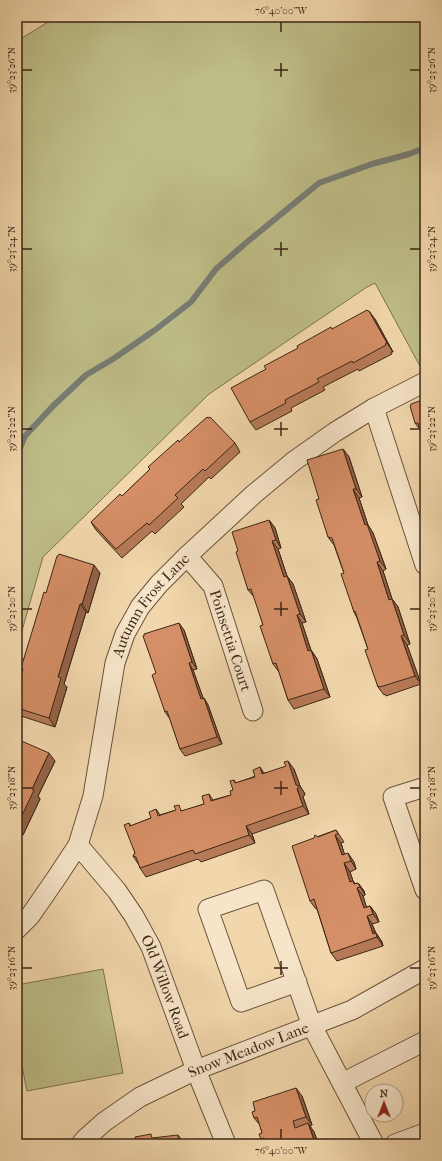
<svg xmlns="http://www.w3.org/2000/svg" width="442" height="1161" font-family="'IM FELL French Canon',serif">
<rect width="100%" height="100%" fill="#f2d7ac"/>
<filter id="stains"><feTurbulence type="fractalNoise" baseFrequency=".005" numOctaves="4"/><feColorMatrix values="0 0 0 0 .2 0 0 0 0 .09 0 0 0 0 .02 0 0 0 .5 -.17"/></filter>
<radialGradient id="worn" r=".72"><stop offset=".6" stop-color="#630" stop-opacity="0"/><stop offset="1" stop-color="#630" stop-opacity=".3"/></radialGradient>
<!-- green -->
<path fill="#bebd87" stroke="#7d724e" d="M56,17H425V368L422,370L375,283L367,287L209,394L43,557L17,648V41Z
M103,969L123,1073L27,1091L17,1041V985Z"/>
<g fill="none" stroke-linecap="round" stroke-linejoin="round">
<!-- stream -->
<path stroke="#777d75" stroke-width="6" d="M17,455L25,436L53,406L86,375L113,359L155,330L191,302L216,269L247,242L319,183L372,164L409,154L425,148"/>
<defs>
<g id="minor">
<path d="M374,408L425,565"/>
<path id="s1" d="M187,556L213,586L253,711"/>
<path d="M425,787L393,797L425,890"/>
<path id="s2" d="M78,845L117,891L134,916L151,947L196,1070L226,1144"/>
<path id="s3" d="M17,929L30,916L57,877L78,845L93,796L115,663L125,634L140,607L159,584L187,556L254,494L294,461L335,432L374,408L425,382"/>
<path d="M297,982L241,1002L208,909L264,890L312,1026L374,1144"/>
<path d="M342,1083L425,1041"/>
<path id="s4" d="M81,1144L85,1139L104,1122L140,1097L196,1070L352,1010L425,969"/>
<path d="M395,1144L425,1133"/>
</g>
</defs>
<!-- minor casing -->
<use href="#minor" stroke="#6a523c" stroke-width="21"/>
<!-- minor -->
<use href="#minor" stroke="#f7e5c9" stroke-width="19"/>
</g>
<!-- wall -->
<path fill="#b77a58" stroke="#3c2616" d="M375,319L393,352H391L392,354L359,371L358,369L323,387L325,390L291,408L292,411L256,430L250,422L266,369L333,329Z
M425,399L421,431L415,423Z
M179,442L235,443L240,452L211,479L209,477L181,504L184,507L155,534L152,531L122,558L96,530L91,522L122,496Z
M343,449L349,457L362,497L359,498L368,525L373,533L386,569L383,571L392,599L398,607L410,644L407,645L421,684L386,696L385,694L384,695L378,687L368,649L357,618L354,612L344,573L334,545L328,537L319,499Z
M269,520L275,528L281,548L278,549L287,576L293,584L306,622L302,623L311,650L317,659L330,697L294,709L288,700L279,672L273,664L263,625L255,598L248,590L238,551Z
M100,573L88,613L86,612L64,684L67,687L55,727L18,715L17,714V690L23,671L21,668L46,593Z
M184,630L197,669L193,670L203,698H204L208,705L222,744L185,756L180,749L170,719L165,712L156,673Z
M17,739L55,761L38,796L40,799L23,835L21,834L17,841Z
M294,769L300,786L305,794L303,797L309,814L252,834L255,843L201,862L198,859L146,877L140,868L139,865L133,856L135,853L129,823L131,826L151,818L156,809L160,815L176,810L183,811L204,804L209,794L213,800L231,795L233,790L234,780L236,783L264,773Z
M336,830L344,842L341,843L344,854L354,862L356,869L350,872L353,881L356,884L358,883L364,891L365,895L363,896L366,907L370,906L376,914L379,922L372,924L376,933L382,942L383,946L337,961L331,953L317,909H316L310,901L314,838Z
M302,1096L312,1125L310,1126L314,1132L318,1142H321L322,1144H264L261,1139L262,1133L260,1125L254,1118Z"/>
<!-- shaded-wall -->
<path fill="#956347" stroke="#3c2616" d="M369,311L375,319L393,352L387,343Z
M343,449L349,457L362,497L356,489Z
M353,489L359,498L368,525L373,533L386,569L380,561L365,525Z
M269,520L275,528L281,548L276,540Z
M272,541L278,549L290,585L284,577Z
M377,562L383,571L395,608L389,600Z
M94,565L100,573L88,613L82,604Z
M287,576L293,584L306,622L300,614Z
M392,599L398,607L410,644L404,635Z
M80,604L86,612L64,684L67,687L55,727L49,718L58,677Z
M297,615L302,623L314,660L308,651Z
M179,623L184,630L197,669L192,662Z
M401,636L407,645L421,684L415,676Z
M311,650L317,659L330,697L324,689Z
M189,663L193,670L206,706L201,699Z
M204,698L208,705L222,744L217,737Z
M49,753L55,761L38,796L40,799L23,835L17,826L32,789Z
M288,761L294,769L300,786L305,794L303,797L309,814L303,806Z
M260,767L266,776L262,774Z
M246,826L252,834L255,843L249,835Z
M17,828L21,834L17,841Z
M335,835L341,843L347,862L342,855Z
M348,853L354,862L356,869L351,861Z
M344,863L350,872L356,890L350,882Z
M353,881L358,887L357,888L363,896L369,915L364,908Z
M358,883L364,891L365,895L360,887Z
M370,906L376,914L379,922L373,914Z
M367,916L372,924L377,938L373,934Z
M376,933L382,942L383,946L377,937Z
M296,1088L302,1096L312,1125L306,1117Z
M308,1123L314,1132L318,1144H316Z
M178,1135L183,1142V1144H179Z"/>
<!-- building -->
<path fill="#d58e66" stroke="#3c2616" d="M367,310L368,311H369L387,343L385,344L386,345L353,363L352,361L317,379L319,382L285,400L286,403L250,422L231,388L266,369L264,366L298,348L297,346L331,327L332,329Z
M425,399V445L418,423H415L410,406L411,405V404Z
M207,417L208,418L210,417L235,443L205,471L203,469L175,495L178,498L149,525L147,523L116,549L91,522L120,494L122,496L150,469L148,467L178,440L179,442Z
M343,449L356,489H353L365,525L367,524L380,561L377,562L389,600L392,599L404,635L401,636L415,676L380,687L379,686L378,687L365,650L368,649L355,611L354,612L341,574L344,573L332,538L328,537L316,500L319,499L307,460Z
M269,520L276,540L272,541L284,577L287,576L300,614L297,615L308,651L311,650L324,689L288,700L276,663L273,664L260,626L263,625L251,589L248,590L236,552L238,551L232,532Z
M59,554L94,565L82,604H80L58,677L61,678L49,718L17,708V690L23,669L21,668L44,592L46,593L57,556H58Z
M179,623L192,662L189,663L201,699L204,698L217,737L180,749L167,711L165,712L152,675L156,673L143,636H144V634Z
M17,739L49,753L32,789L34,790L17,826Z
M288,761L296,785L299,786L297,789L303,806L246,826L249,835L195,854L193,850L140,868L136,857L133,856L135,853L124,825L129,823L130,826L151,818L149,812L156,809L158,816L176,810L174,806L179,805L181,811L204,804L202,796L209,794L211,801L231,795L230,791L233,790L230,781L234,780L235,783L255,777L253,770L260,767L262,774L286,766L284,762Z
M425,821V839L420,822Z
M336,830L338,834L335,835L342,855L348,853L351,861L344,863L350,882L353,881L354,884L358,883L360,887L357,888L364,908L370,906L373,914L367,916L373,934L376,933L377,937L331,953L314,899L310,901L292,846L314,838L315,835L318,837Z
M296,1088L306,1117L293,1121L295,1128L308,1123L315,1143L321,1142L322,1144H266L264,1138L261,1139L259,1134L262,1133L257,1117L254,1118L252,1112L255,1111L253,1102Z
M151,1134L152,1138L178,1135L179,1144H109V1143L135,1140V1137Z"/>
<!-- ticks -->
<path fill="none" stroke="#3c2616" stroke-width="1.5" d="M281,22V32M281,63V77M22,70H32M274,70H288M410,70H420M281,242V256M22,249H32M274,249H288M410,249H420M281,422V436M22,429H32M274,429H288M410,429H420M281,602V616M22,609H32M274,609H288M410,609H420M281,781V795M22,788H32M274,788H288M410,788H420M281,961V975M22,968H32M274,968H288M410,968H420M281,1129V1139"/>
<g text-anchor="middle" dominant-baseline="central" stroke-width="4" stroke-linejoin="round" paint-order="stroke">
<!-- street labels -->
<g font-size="15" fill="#3c2616" stroke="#f7e5c9">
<text stroke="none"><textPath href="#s3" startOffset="359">Autumn Frost Lane</textPath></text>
<text stroke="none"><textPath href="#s1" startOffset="97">Poinsettia Court</textPath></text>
<text stroke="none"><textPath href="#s2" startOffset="168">Old Willow Road</textPath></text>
<text stroke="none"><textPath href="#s4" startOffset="194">Snow Meadow Lane</textPath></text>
</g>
</g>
<!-- margin -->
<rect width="442" height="1161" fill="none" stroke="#f2d7ac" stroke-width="44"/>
<!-- north arrow -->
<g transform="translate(384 1103)"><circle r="19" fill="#f7e5c9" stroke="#ac9981"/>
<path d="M0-3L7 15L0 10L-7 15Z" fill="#8f2418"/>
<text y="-6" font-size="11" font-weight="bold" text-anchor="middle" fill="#3c2616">N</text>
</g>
<rect x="22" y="22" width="398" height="1117" fill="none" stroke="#3c2616" stroke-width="1.5"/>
<g font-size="10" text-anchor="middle" fill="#3c2616">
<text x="281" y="14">76°40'00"W</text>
<text transform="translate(11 70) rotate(-90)" y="4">39°23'26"N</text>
<text transform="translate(431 70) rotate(-90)" y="4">39°23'26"N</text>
<text transform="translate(11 249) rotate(-90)" y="4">39°23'24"N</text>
<text transform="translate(431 249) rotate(-90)" y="4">39°23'24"N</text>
<text transform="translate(11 429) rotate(-90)" y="4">39°23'22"N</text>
<text transform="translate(431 429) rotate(-90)" y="4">39°23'22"N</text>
<text transform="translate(11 609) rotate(-90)" y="4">39°23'20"N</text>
<text transform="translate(431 609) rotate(-90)" y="4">39°23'20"N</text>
<text transform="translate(11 788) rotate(-90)" y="4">39°23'18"N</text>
<text transform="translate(431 788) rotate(-90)" y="4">39°23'18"N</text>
<text transform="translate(11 968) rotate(-90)" y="4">39°23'16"N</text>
<text transform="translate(431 968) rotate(-90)" y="4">39°23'16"N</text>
<text x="281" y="1154">76°40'00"W</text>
</g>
<rect width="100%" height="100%" filter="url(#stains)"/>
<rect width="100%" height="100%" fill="url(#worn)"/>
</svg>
